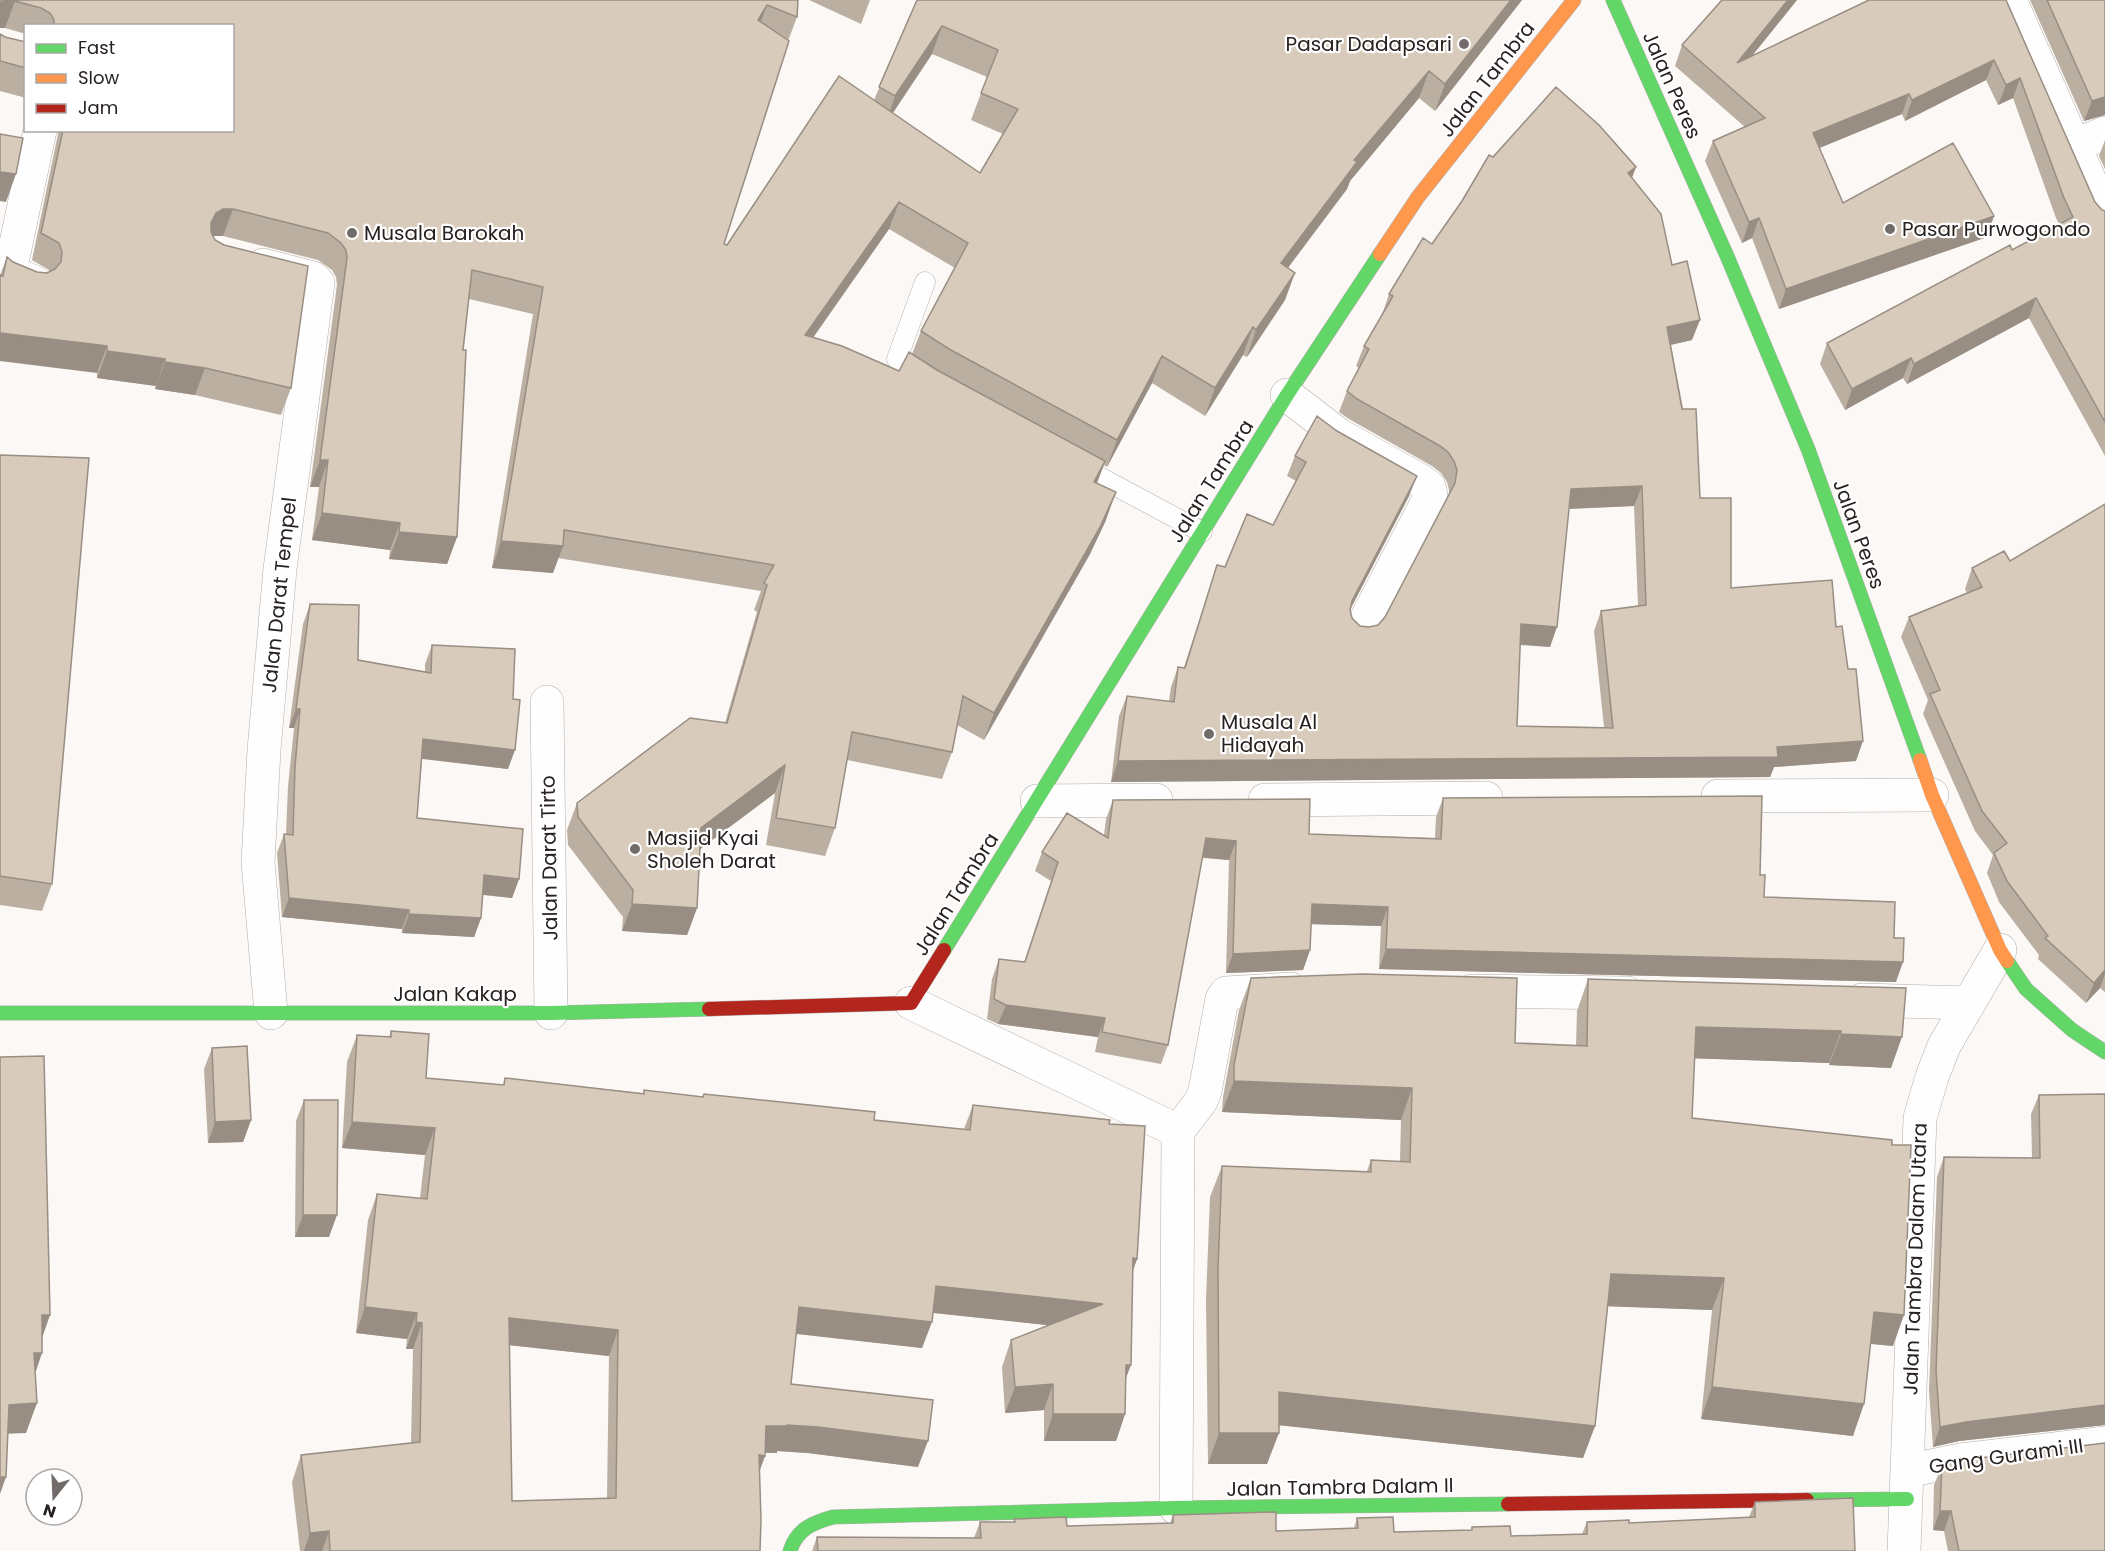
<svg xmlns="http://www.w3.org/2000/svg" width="2105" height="1551" font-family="Poppins,sans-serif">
<rect width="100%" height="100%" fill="#fbf8f6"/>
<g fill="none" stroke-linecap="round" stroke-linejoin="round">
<defs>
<path id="lane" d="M923,381L902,367L897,359L925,282
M1077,465L1202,532"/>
<path id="street" d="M2010,0L2105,215
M2073,146L2105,133
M263,265L313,278L318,283L280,569L264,750L258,862L271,1013
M34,282L11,272V267L40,130
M1287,395L1339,435L1421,481L1429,487L1431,495L1361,629
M547,702L551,1013
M1718,796L1932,795
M1265,800L1486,798
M1037,801L1156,800
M1472,991L1627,993
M1862,1000L1968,1003
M911,1003L1178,1131L1176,1508
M1178,1131L1201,1101L1205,1091L1222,999L1226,993L1291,989
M1907,1471L1961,1460L2105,1443
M1904,1551L1920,1118L1932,1077L1944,1046L2000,950"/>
<path id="fast" d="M1613,0L1727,256L1808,449L1920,760
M944,950L1287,395L1380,254
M2007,961L2026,989L2072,1030L2105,1052
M0,1013H551L709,1009
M1807,1500L1907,1499
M790,1551C797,1529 812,1523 833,1517L1176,1508L1508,1504"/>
<path id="slow" d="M1380,254L1418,197L1574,0
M1920,760L1932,795L2000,950L2007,961"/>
<path id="jam" d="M709,1009L911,1003L944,950
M1508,1504L1807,1500"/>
</defs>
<!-- lane casing -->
<use href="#lane" stroke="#b2aeac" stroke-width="21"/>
<!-- street casing -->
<use href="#street" stroke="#b2aeac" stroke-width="34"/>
<!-- fast casing -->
<use href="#fast" stroke="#b2aeac" stroke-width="15"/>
<!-- slow casing -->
<use href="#slow" stroke="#b2aeac" stroke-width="15"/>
<!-- jam casing -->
<use href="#jam" stroke="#b2aeac" stroke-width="15"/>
<!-- lane -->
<use href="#lane" stroke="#fefefe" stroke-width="20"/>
<!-- street -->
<use href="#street" stroke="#fefefe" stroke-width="33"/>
<!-- fast -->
<use href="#fast" stroke="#63d668" stroke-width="14"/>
<!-- slow -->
<use href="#slow" stroke="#ff974d" stroke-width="14"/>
<!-- jam -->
<use href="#jam" stroke="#b3261e" stroke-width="14"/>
</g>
<!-- wall -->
<path fill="#bbafa1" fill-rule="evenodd" d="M0,0H798L797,17L788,41L724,244L727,245L874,100L917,0H1522L1435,111L1419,98L1350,181L1347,189L1288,268L1285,300L1247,357L1243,355L1205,416L1152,383L1107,467L1104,465L1097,483L1106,520L1090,554L984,740L957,725L952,752L942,779L847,760L835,828L825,856L766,845L775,793L700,849L697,908L687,935L622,931L623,917L568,845L567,830L577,803L725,723L757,612L754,610L761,591L558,558L553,573L492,568L533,314L469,299L463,350L457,537L447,564L389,559L390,550L312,540L319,487H310L337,285L336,277L332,270L318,260L223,236H213L291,388L281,415L195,395L155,389L156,386L97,378V373L0,275L7,257L13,262L37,272L47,273L49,272V270L32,260L58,134V130H232V26H26V34L5,28H0ZM932,54L987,77L971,120L1003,134L980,173L893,113ZM889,229L955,268L921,331L912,354L899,371L813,338Z
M809,0H870L861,24Z
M1722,0H1797L1752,56L2006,0L2095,202L2102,210L2105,211V456L2029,318L1907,384L1903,378L1845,410L1820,364L1827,343L2012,250L2059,224L2056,218L2013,98L1998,105L1986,80L1905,121L1902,114L1819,148L1843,203L1987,237L1779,309L1752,238L1742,243L1705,161L1713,141L1745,127L1675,66L1682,45Z
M2030,0H2105V115L2084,121Z
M0,61L26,68V98L0,91Z
M2105,140V169L2099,156Z
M1493,157L1636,167L1632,178L1672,265L1692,340L1671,345L1700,498L1731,588L1836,627L1856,761L1774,767L1770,777L1111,782L1119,716L1127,696L1169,701L1171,687L1178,667H1184L1217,565L1225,567L1273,525L1296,481L1287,476L1295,456L1409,496L1350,610L1352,618L1360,626L1369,627L1378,625L1385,617L1449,496V490L1447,482L1441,473L1432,466L1349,419L1339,412L1347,391L1359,368L1356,366L1364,346L1382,315L1389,294L1432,244ZM1634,506L1638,606L1601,611L1594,631L1604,727L1517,726L1520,645L1550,647L1569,509Z
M0,455L52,884L42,911L0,905Z
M2105,504V992L2100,988L2086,1003L2038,959L2039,955L1999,902L1987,873L1993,855L1975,831L1923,714L1928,700L1901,637L1909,617L1967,593L1965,589L1972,568L2010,561Z
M310,604L358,660L425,672V664L432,645L508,769L422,759L417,818L519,879L512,898L483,895L481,918L474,937L402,933V929L282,917L277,853L284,834H286L288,786L294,728H289L303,624Z
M1443,798L1760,875L1764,897L1894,938L1896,982L1379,969L1381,926L1311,924L1310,950L1303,970L1226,973L1229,860L1202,858L1168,1045L1161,1064L1095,1052L1098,1037L998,1024L987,1019L992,979L999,959L1024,962L1051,881L1035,871L1042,852L1104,835L1106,819L1113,800L1309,834L1435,838L1436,817Z
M1251,978L1515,1043L1576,1046L1577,1011L1588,979L1906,988L1891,1068L1829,1065V1063L1694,1058L1692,1118L1892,1145L1893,1346L1871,1344L1853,1436L1701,1419L1712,1310L1608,1306L1595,1426L1583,1458L1279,1425L1267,1464H1208L1206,1300L1210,1197L1222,1166L1367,1171L1371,1160L1400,1162L1401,1120L1222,1112L1223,1097L1239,1010Z
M391,1031L426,1078L503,1085L505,1078L643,1093L644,1090L702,1097L704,1094L874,1120L964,1129L973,1105L1109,1124L1137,1259L1132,1272L1126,1378L1125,1414L1116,1441H1044V1410L1005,1413L1002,1367L1011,1340L1048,1325L933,1313L922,1348L796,1334L791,1384L918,1467L808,1453L777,1451V1453H765V1456L760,1470V1551H300L292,1482L301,1455L411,1443L413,1349H406L407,1339L356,1333L368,1220L377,1194L420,1198L425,1155L342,1148L347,1062L357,1035L389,1037ZM509,1345L609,1356L607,1498L512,1501Z
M212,1048L251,1120L243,1142L208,1143L204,1069Z
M2105,1094V1425L1959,1441L1933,1447L1929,1391L1937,1177L1944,1157L2032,1158L2031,1114L2039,1095Z
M304,1100L329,1237H295L296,1121Z
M1942,1465L2105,1551H1948L1944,1531L1933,1530L1934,1485Z
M1755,1502L1855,1551H812L817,1537L974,1538L980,1522H1014V1519L1067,1526L1170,1523L1173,1515L1276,1531L1354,1528L1357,1518L1394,1532L1471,1530L1472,1527L1511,1536L1582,1534L1587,1522L1629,1523L1749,1517Z"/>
<!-- shaded-wall -->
<path fill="#988e83" d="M1511,0H1522L1435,111L1445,84Z
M1788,0H1797L1730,83L1737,63Z
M5,1H15L5,28H0V3Z
M767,5L757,32L758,20Z
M942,26L932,54L886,123L895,96Z
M1994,60L1986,80L1905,121L1912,100Z
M1429,71L1419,98L1350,181L1347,189L1271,290L1281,263L1354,160Z
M2020,78L2013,98L1998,105L2006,85Z
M1909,94L1902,114L1805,154L1813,133Z
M2105,97V115L2084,121L2092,101Z
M1636,167L1628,187V173Z
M0,172L16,174L6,202L0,201Z
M899,202L889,229L795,363L805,335Z
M223,209H233L223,236H213L201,250L211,223L216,213Z
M1994,216L1987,237L1779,309L1786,289Z
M1759,218L1752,238L1742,243L1749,222Z
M1295,273L1285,300L1247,357L1256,330Z
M2036,298L2029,318L1907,384L1914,364Z
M1700,320L1692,340L1660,347L1667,327Z
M1253,327L1243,355L1205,416L1215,388Z
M0,333L107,346L97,373L0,361Z
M107,351L165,359L156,386L97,378Z
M1162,356L1152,383L1107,467L1117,440Z
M1911,358L1903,378L1845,410L1852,389Z
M165,362L205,368L195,395L155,389Z
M320,460H328L319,487H310Z
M1105,461L1095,488L1094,482Z
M1417,476L1409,496L1344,621L1352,601Z
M1642,486L1634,506L1564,509L1571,489Z
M1116,492L1106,520L1090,554L984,740L994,713Z
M322,513L400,523L390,550L312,540Z
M399,532L457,537L447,564L389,559Z
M501,541L563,546L553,573L492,568Z
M1521,624L1557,627L1550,647L1514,644Z
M296,709H300L294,728H289Z
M423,739L515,750L508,769L417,758Z
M1863,741L1856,761L1774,767L1770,777L1111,782L1118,761L1777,747Z
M785,765L775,793L691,856L701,828Z
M1206,838L1236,841L1229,860L1199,857Z
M484,875L519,879L512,898L477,894Z
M289,898L409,910L402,929L282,917Z
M632,904L697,908L687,935L622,931Z
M1312,904L1388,907L1381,926L1305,924Z
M409,914L481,918L474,937L402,933Z
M1386,949L1903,962L1896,982L1379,969Z
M1310,950L1303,970L1226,973L1233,954Z
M2105,970V974L2100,988L2086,1003L2094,983Z
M1006,1005L1105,1018L1098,1037L998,1024Z
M1696,1027L1841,1031L1829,1063L1684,1058Z
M1841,1034L1902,1037L1891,1068L1829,1065Z
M1234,1081L1412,1088L1401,1120L1222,1112Z
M251,1120L243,1142L208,1143L215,1122Z
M352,1122L435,1128L425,1155L342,1148Z
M303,1215H337L329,1237H295Z
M1133,1258L1137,1259L1128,1285Z
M1611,1274L1724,1278L1712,1310L1600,1306Z
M936,1286L1103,1304L1093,1330L926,1312Z
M365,1307L417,1313L407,1339L356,1333Z
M799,1307L932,1322L922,1348L790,1333Z
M1874,1312L1904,1315L1893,1346L1863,1343Z
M42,1315H50L40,1344Z
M509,1318L618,1330L609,1356L499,1344Z
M416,1322L422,1323L413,1349H406Z
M34,1353H42L32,1383Z
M1126,1365H1131L1121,1391Z
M1053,1384L1044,1410L1005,1413L1015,1387Z
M1712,1387L1864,1404L1853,1436L1701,1419Z
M1279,1392L1595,1426L1583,1458L1267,1424Z
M37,1403L26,1433L0,1434L9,1405Z
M2105,1405V1425L1959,1441L1933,1447L1940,1427L1966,1422Z
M1053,1414H1125L1116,1441H1044Z
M787,1425L818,1427L928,1441L918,1467L808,1453L777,1451V1453L756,1452L766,1426Z
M1219,1433H1279L1267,1464H1208Z
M759,1455L765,1456L755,1482Z
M0,1477H6L0,1494Z
M1940,1511H1951L1944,1531L1933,1530Z
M329,1531L322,1551H304L310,1533Z"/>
<!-- building -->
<path fill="#d9cbbb" stroke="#988e83" stroke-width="1.5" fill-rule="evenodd" d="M0,0H798L797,17L767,5L758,20L789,41L724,244L727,245L839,76L980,173L1018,109L981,93L998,50L942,26L895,96L879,87L917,0H1511L1445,84L1429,71L1354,160L1357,162L1281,263L1295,273L1256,330L1253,327L1215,388L1162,356L1117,440L949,349L921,331L968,243L899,202L805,335L842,346L899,371L909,352L937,370L1105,461L1094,482L1116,492L1100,527L994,713L963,696L952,752L852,732L835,828L776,818L785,765L701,828L697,908L632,904L633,890L578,817L577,803L690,718L727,723L767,585L764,583L774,565L564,530L563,546L501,541L543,287L472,270L463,350H466L457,537L399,532L400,523L322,513L328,460H320L347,258L346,250L341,243L328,233L233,209H223L216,213L211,223V232L215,240L224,245L308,266L291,388L205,368L165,362V359L107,351V346L0,333V275L3,276L7,257L13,262L37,272L47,273L55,269L61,262L62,252L59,243L41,233L63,130H232V26H54V20L50,13L41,8L15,1H5L0,3Z
M1722,0H1788L1737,63L1869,0H2006L2095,202L2102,210L2105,211V422L2036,298L1914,364L1911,358L1852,389L1827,343L2010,245L2012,250L2073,217L2064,198L2020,78L2006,85L1994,60L1912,100L1909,94L1813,133L1843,203L1953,143L1994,216L1786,289L1759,218L1749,222L1713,141L1765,118L1682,45Z
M2047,0H2105V97L2092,101Z
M0,34L5,37L26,42V68L0,61Z
M1556,87L1599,125L1636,167L1628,173L1661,214L1672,265L1687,261L1700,320L1667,327L1682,409H1696L1700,498H1731V588L1832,580L1836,627L1842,626L1848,669H1856L1863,741L1777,747L1778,757L1118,761L1127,696L1174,702L1178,667L1185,668L1217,565L1225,567L1247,514L1273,525L1306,462L1295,456L1317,416L1337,431L1417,476L1352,601L1350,610L1352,618L1360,626L1369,627L1378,625L1385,617L1455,483L1457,470L1454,461L1448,452L1440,446L1357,399L1347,391L1369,349L1364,346L1393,296L1389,294L1423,238L1432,244L1462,201L1489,155L1493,157ZM1642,486L1646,605L1601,611L1613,728L1517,726L1521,624L1557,627L1571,489Z
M0,134L23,138L16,174L0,172Z
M0,455L89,458L52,884L0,876Z
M2105,504V970L2094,983L2045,938L2048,936L2007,881L1994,853L2007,843L1982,811L1930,694L1940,690L1909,617L1982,587L1972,568L2004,551L2010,561Z
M310,604L359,605L358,660L431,673L432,645L515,649L513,699L520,700L515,750L423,739L417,818L523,829L519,879L484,875L481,918L409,914V910L289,898L284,834L293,835L295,767L300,709H296Z
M1762,796L1760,875H1765L1764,897L1895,902L1894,938H1904L1903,962L1386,949L1388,907L1312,904L1310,950L1233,954L1236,841L1206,838L1168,1045L1102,1032L1105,1018L1006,1005L994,999L999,959L1025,962L1058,862L1042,852L1067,813L1108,838L1113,800L1310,799L1309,834L1441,839L1443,798Z
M1362,974L1517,978L1515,1043L1587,1046L1588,979L1906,988L1902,1037L1841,1034V1031L1696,1027L1692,1118L1892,1140V1145H1911L1904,1315L1874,1312L1864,1404L1712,1387L1724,1278L1611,1274L1595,1426L1279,1392V1433H1219L1218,1268L1222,1166L1371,1172V1160L1410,1162L1412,1088L1234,1081V1065L1251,978Z
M391,1031L429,1034L426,1078L504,1085L505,1078L644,1094V1090L703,1097L704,1094L875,1112L874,1120L970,1130L973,1105L1110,1120L1109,1124L1145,1126L1137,1259L1133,1258L1131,1365H1126L1125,1414H1053V1384L1015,1387L1011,1340L1103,1304L936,1286L932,1322L799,1307L791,1384L933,1400L928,1441L818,1427L787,1425V1426H766L765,1456L759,1455L761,1520L760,1551H330L329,1531L310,1533L301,1455L420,1442L422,1323L416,1322L417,1313L365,1307L377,1194L427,1199L435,1128L352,1122L357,1035L391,1037ZM509,1318L618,1330L616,1498L512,1501Z
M247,1046L251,1120L215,1122L212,1048Z
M44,1056L50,1315H42V1353H34L37,1403L9,1405L6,1477H0V1057Z
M2105,1094V1405L1966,1422L1940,1427L1936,1371L1944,1157L2040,1158L2039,1095Z
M304,1100H338L337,1215H303Z
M2105,1443V1551H1959L1951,1511H1940L1942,1465L1971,1459Z
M1853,1498L1855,1551H818L817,1537L981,1538L980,1522H1015L1014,1519L1066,1517L1067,1526L1173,1523V1515L1276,1512V1531L1358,1528L1357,1518L1393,1517L1394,1532L1472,1530V1527L1510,1526L1511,1536L1587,1534V1522L1629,1520V1523L1755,1517V1502Z"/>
<!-- markers -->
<g fill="#716c6a" stroke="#fff" stroke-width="2">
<circle cx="1464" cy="44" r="6"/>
<circle cx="1890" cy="229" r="6"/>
<circle cx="352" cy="233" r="6"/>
<circle cx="1209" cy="734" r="6"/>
<circle cx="635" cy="849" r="6"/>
</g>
<g text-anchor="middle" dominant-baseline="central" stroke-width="4.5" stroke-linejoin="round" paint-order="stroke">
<!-- poi labels -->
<g font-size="20" fill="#27211f" stroke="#fff" text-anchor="start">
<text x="1452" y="44" text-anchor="end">Pasar Dadapsari</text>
<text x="1902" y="229">Pasar Purwogondo</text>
<text x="364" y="233">Musala Barokah</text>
<text x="1221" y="722">Musala Al<tspan x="1221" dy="23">Hidayah</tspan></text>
<text x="647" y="838">Masjid Kyai<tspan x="647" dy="23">Sholeh Darat</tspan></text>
</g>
<!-- street labels -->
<g font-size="20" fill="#27211f" stroke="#fff">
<text transform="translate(1487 79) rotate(-52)">Jalan Tambra</text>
<text transform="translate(1672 85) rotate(66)">Jalan Peres</text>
<text transform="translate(1211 481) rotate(-58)">Jalan Tambra</text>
<text transform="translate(1859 534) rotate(70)">Jalan Peres</text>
<text transform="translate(279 595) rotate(-84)">Jalan Darat Tempel</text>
<text transform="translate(549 858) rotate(-91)">Jalan Darat Tirto</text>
<text transform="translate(956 894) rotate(-58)">Jalan Tambra</text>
<text x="455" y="994">Jalan Kakap</text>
<text transform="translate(1915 1259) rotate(-88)">Jalan Tambra Dalam Utara</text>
<text transform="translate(2006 1456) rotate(-8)">Gang Gurami III</text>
<text transform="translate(1340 1487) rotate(-1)">Jalan Tambra Dalam II</text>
</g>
</g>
<!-- legend -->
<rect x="24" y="24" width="210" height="108" fill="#ffffff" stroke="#a9a6a5" stroke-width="1.5"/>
<rect x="36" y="44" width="30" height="9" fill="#63d668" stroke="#a9a6a5" stroke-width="1.5"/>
<text x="78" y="54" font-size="18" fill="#27211f">Fast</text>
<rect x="36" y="74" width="30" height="9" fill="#ff974d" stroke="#a9a6a5" stroke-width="1.5"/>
<text x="78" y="84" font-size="18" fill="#27211f">Slow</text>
<rect x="36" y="104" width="30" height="9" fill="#b3261e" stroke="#a9a6a5" stroke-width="1.5"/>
<text x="78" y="114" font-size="18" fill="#27211f">Jam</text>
<!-- north arrow -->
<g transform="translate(54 1497) rotate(198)"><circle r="28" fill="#ffffff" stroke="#a9a6a5" stroke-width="1.5"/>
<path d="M0-4.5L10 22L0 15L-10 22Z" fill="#716c6a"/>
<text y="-9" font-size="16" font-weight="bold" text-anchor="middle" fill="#27211f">N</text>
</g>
</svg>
